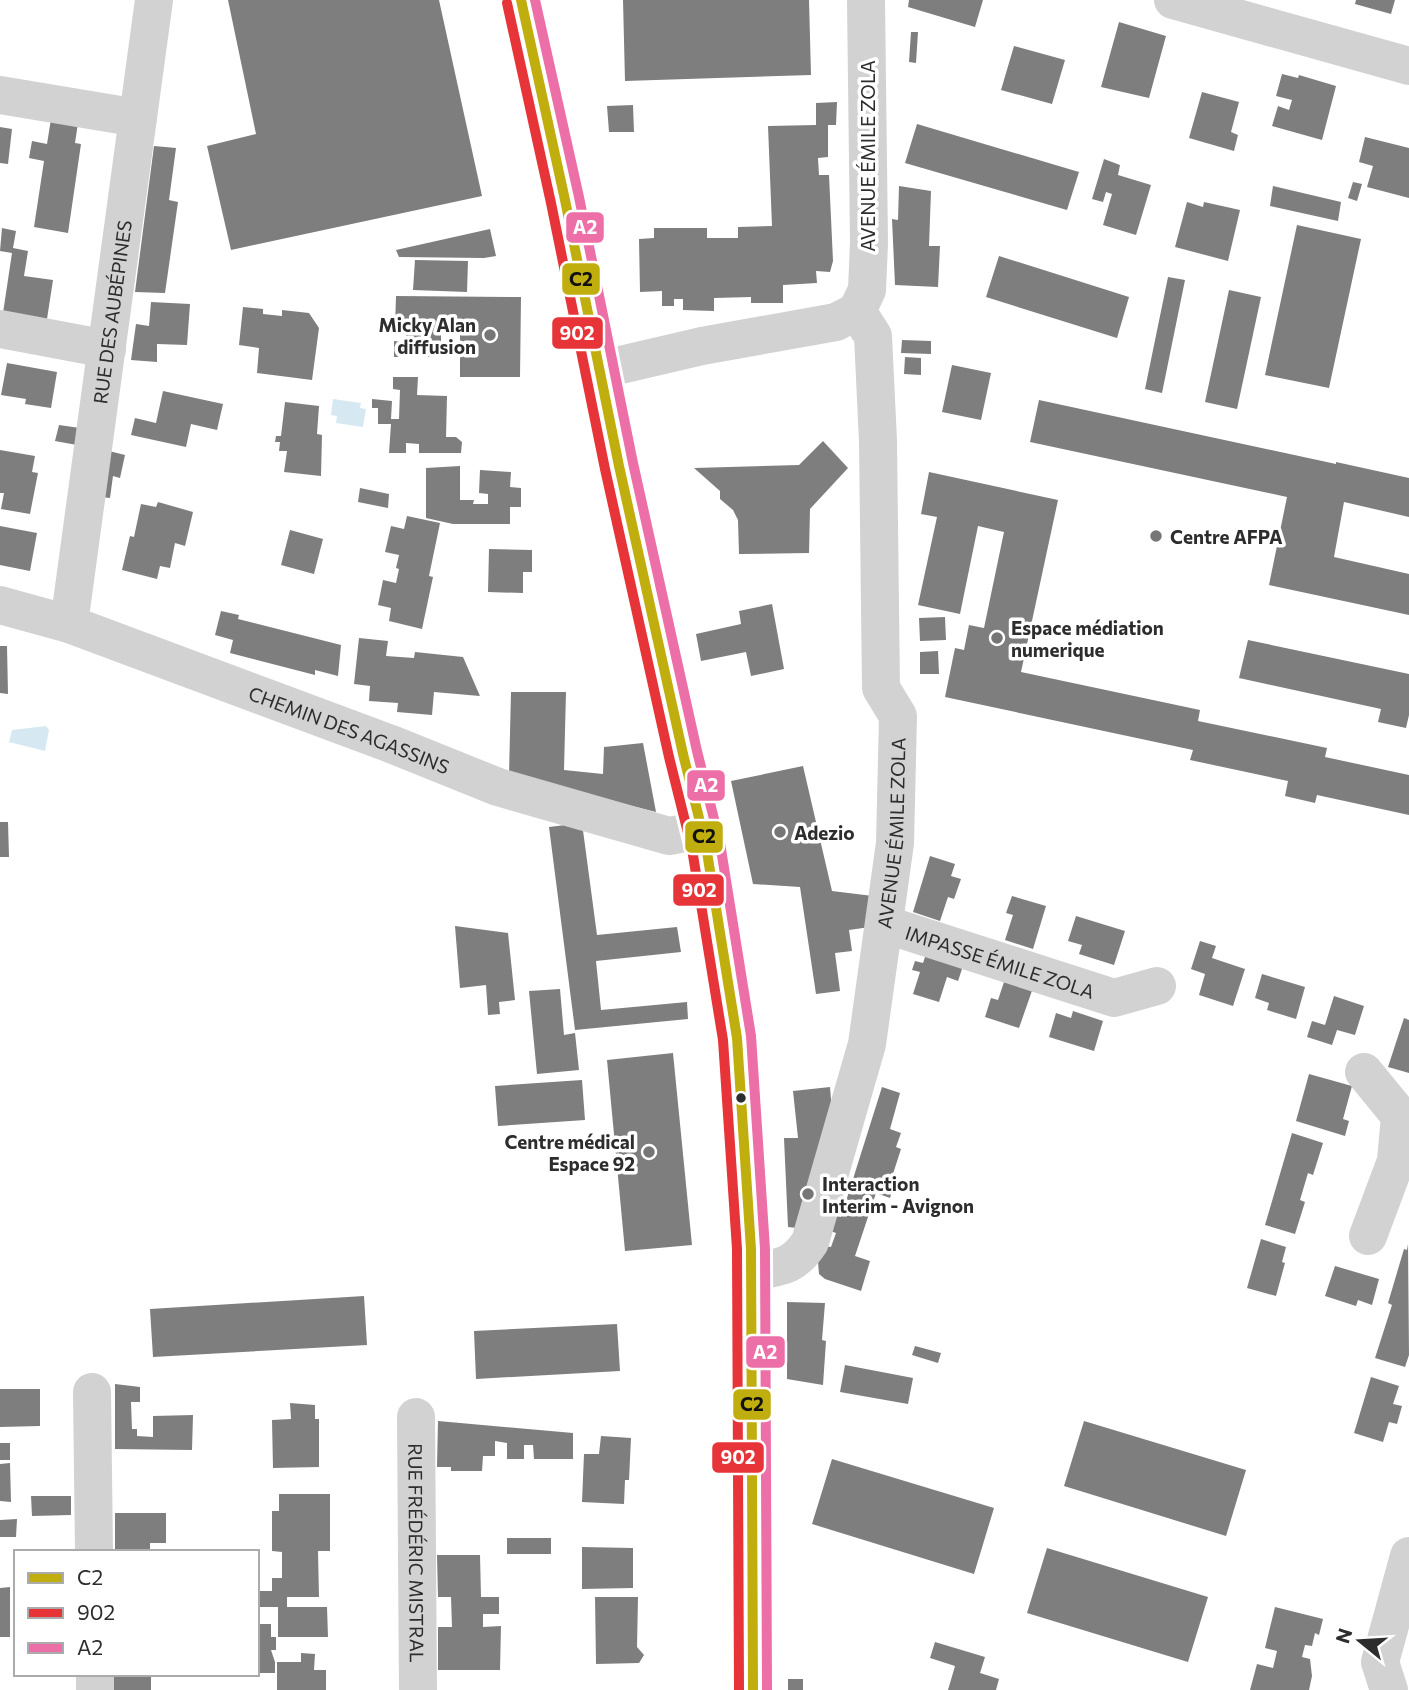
<svg xmlns="http://www.w3.org/2000/svg" width="1409" height="1690" font-family="Commissioner,sans-serif">
<rect width="100%" height="100%" fill="#fff"/>
<!-- water -->
<path fill="#d6e9f2" d="M333,399L361,403L360,408L366,409L363,427L336,423L337,416L331,415Z
M46,726L49,730L45,751L9,742L12,730Z"/>
<!-- building -->
<path fill="#7e7e7e" d="M228,0H439L482,196L231,250L207,146L256,134Z
M623,0H809L811,75L625,81Z
M909,0H983L975,27L908,7Z
M1356,0H1395L1391,14L1355,4Z
M1119,22L1166,36L1149,98L1101,87Z
M911,32H918L916,63L909,62Z
M1014,46L1065,60L1052,104L1001,90Z
M1282,74L1298,78L1299,75L1336,86L1322,140L1272,126L1278,106L1289,110L1292,100L1276,96Z
M1202,92L1239,102L1231,132L1238,135L1234,151L1189,138Z
M837,102L836,125H828V157L818,158L819,175H829L833,261L830,272L816,271L817,283L783,285V303H751V297L714,298V311L683,310V299H674V306H662V291L640,292L639,239L654,238V228H707V238H738V227L772,226L768,126L816,125V103Z
M633,105L634,132H609L607,106Z
M51,119L78,123L75,143L81,144L68,233L34,227L44,161L29,158L32,141L47,144Z
M917,124L1079,172L1067,210L905,163Z
M0,127L12,129L8,164L0,163Z
M1365,137L1409,148V198L1367,187L1373,166L1359,162Z
M154,146L176,148L169,200L178,202L165,293L135,292Z
M1104,159L1120,165L1118,175L1151,185L1136,235L1103,225L1112,194L1106,192L1103,202L1092,199Z
M1353,182L1362,184L1357,201L1348,198Z
M899,186L931,191L929,246H940L938,287L895,285L892,219L898,220Z
M1273,186L1341,202L1338,221L1270,206Z
M1187,202L1203,207L1204,202L1240,210L1228,261L1175,247Z
M1297,225L1361,239L1329,388L1265,375Z
M2,228L16,231L13,248L28,251L24,276L53,280L47,319L3,313L12,253L0,251Z
M490,229L496,256L484,258L399,257L396,250Z
M999,256L1129,297L1117,338L986,297Z
M415,260L468,261L467,292L413,290Z
M1168,277L1185,280L1162,393L1145,389Z
M1229,290L1261,297L1237,409L1205,402Z
M396,296L521,297L520,377H460V320L441,321V357H394V341L406,342V328L395,327Z
M151,302L190,304L187,345L157,344V362L131,360L136,324L149,326Z
M243,307L263,309V314L282,316V310L309,313L319,328L312,380L257,373L259,348L239,345Z
M902,340L931,341V354L901,353Z
M905,357L921,358V375L904,374Z
M7,363L57,372L51,408L25,404L26,399L1,395Z
M952,365L991,373L981,420L942,412Z
M393,377H418L417,395L447,396L446,437H456L462,442L461,453H419V444L406,443V453H389L391,424H378V408H372V399L392,401L391,419H399L400,390L393,389Z
M163,391L223,404L217,430L191,424L186,447L131,435L135,418L156,423Z
M1039,400L1336,464V462L1409,478V517L1344,502L1334,557L1409,574V615L1269,585L1287,497L1030,442Z
M285,402L319,406L317,434L322,435L321,476L284,472L287,451H279L280,442H275L276,436H281Z
M59,425L80,428L77,445L55,441Z
M823,441L848,468L810,509L809,553L739,554L738,520L733,510L720,499V491L694,468L799,465Z
M0,450L35,456L32,472L38,473L30,514L1,509L4,493H0Z
M109,451L125,455L120,478L113,476L110,498L101,497Z
M460,466V500H474L473,504H488V494L479,493L480,470L511,472L510,487L521,488V507H510V524H453L426,518V468Z
M929,472L1058,500L1021,672L1200,710L1198,721L1327,748L1325,757L1409,775V815L1317,795L1315,803L1285,796L1288,781L1190,760L1193,750L945,697L955,648L964,650L969,625L984,628L1004,532L978,526L960,614L918,605L937,517L921,514Z
M360,488L389,494L388,508L358,502Z
M158,502L193,512L185,546L175,543L170,568L160,566L157,579L122,570L130,536L134,537L141,504L156,507Z
M407,516L440,523L429,576L433,577L422,629L389,621L391,608L378,605L383,580L396,583L399,569L396,568L399,555L385,552L391,526L404,529Z
M0,526L37,533L30,571L0,565Z
M290,530L323,539L314,574L281,565Z
M489,549L532,550V572H523V593L488,592Z
M772,604L784,669L751,676L746,652L701,661L696,634L741,624L739,611Z
M221,611L239,615L238,619L341,645L338,676L315,670V675L230,653L233,640L215,635Z
M945,617L946,640L920,641L919,618Z
M359,638L388,641L386,656L414,658L415,652L463,657L480,696L434,692L432,715L397,712L398,703L369,701L370,686L354,684Z
M1248,640L1409,674V715L1406,728L1378,722L1381,709L1239,678Z
M0,646H7L8,694L0,693Z
M938,651L939,674H920V652Z
M511,692H566L564,770L603,774L604,747L643,743L656,812L509,775Z
M803,766L832,891L881,897L877,926L849,930L852,951L835,953L840,991L816,994L800,887L753,884L731,781Z
M0,822H8L9,857H0Z
M582,823L597,935L677,927L681,952L596,961L601,1010L687,1002L688,1019L575,1030L549,827Z
M930,856L955,864L951,876L961,879L954,899L948,897L940,921L913,912Z
M1012,896L1046,906L1033,949L1005,940L1013,915L1006,913Z
M1076,916L1125,931L1114,965L1079,954L1082,945L1068,941Z
M455,926L508,933L515,1000L499,1002L500,1014L488,1015L486,985L460,988Z
M1200,941L1216,946L1212,958L1245,969L1233,1006L1199,995L1205,974L1191,969Z
M927,951L964,963L958,981L947,977L939,1002L913,994L920,972L912,970L915,961L923,963Z
M1262,974L1305,987L1296,1019L1267,1010L1269,1003L1255,998Z
M1006,976L1034,985L1019,1028L985,1017L991,998L998,1000Z
M560,989L564,1035L575,1033L579,1070L537,1074L529,991Z
M1334,996L1364,1006L1355,1035L1337,1030L1332,1045L1307,1037L1312,1021L1325,1025Z
M1073,1011L1103,1021L1094,1051L1049,1037L1056,1013L1071,1018Z
M1404,1018L1409,1020V1073L1388,1067Z
M673,1053L692,1245L625,1251L607,1060Z
M1309,1074L1352,1086L1343,1119L1349,1121L1345,1136L1296,1121Z
M582,1080L585,1120L498,1126L495,1086Z
M830,1087L832,1112L805,1229L788,1227L784,1138H798L793,1091Z
M882,1087L900,1093L890,1129L901,1133L896,1147L901,1149L892,1177L896,1179L890,1198L876,1193L855,1256L870,1261L861,1291L825,1279L819,1274L818,1262L824,1246L831,1247L836,1233L825,1229L830,1214L841,1217Z
M1292,1133L1323,1143L1313,1175L1308,1173L1300,1200L1305,1202L1295,1234L1265,1225Z
M1261,1239L1286,1247L1282,1262L1285,1263L1276,1296L1247,1288Z
M1408,1244L1409,1355L1405,1367L1375,1358L1392,1305L1388,1303L1404,1249L1407,1250Z
M1335,1266L1379,1279L1372,1305L1358,1300L1356,1306L1325,1296Z
M364,1296L367,1345L153,1357L150,1309Z
M787,1302L825,1303L822,1340L826,1341L823,1385L787,1379Z
M617,1324L620,1371L476,1379L474,1331Z
M915,1346L941,1353L938,1363L912,1355Z
M845,1365L913,1378L908,1404L840,1392Z
M1371,1377L1399,1386L1393,1404L1402,1406L1397,1424L1389,1422L1383,1442L1354,1433Z
M115,1384L140,1387V1402H131L132,1429H137V1436L153,1437V1416L193,1415L192,1450L115,1449Z
M0,1389H40V1426L0,1427Z
M290,1403L315,1405V1419H319V1467L273,1468L272,1420L291,1419Z
M438,1421L573,1433V1459H534L533,1445H524V1459H507V1443L495,1441V1456H483L482,1471H451V1467H437Z
M1084,1421L1246,1470L1226,1536L1064,1486Z
M601,1436L631,1438L629,1480H625L624,1504L582,1502L584,1454H599Z
M0,1443H10V1460H0Z
M832,1459L994,1508L974,1574L812,1524Z
M10,1463L11,1502L0,1501V1464Z
M279,1494H330V1551H318L319,1597H287V1607H327L328,1637H278V1607H257V1591H272V1578H282V1552L272,1551V1511H279Z
M31,1496H71V1515L32,1516Z
M115,1513H166V1543H150V1552H115Z
M17,1519L16,1537H0V1520Z
M507,1538H551V1554H507Z
M582,1547L633,1548V1588L582,1589Z
M1047,1548L1208,1597L1188,1662L1027,1613Z
M437,1555H480L481,1597H499V1614H483V1627L501,1626L500,1670H438V1627H452L451,1597H438Z
M10,1587V1637H0V1588Z
M595,1597H638L637,1647L644,1655L639,1663L596,1664Z
M1275,1607L1323,1619L1319,1635L1315,1633L1312,1646L1305,1645L1302,1657L1310,1659L1312,1676L1309,1690H1250L1257,1664L1273,1668L1277,1651L1265,1648Z
M257,1624H271V1637H276V1650H271L275,1662V1673H257Z
M935,1642L985,1657L980,1673L999,1679L996,1690H948L955,1666L930,1658Z
M301,1653L315,1654L314,1670H326V1690H277V1662H301Z
M114,1674H151V1690H114Z
M788,1679H803V1690H788Z"/>
<g fill="none" stroke-linecap="round" stroke-linejoin="round">
<!-- minor -->
<g stroke="#d2d2d2" stroke-width="38">
<path d="M1173,0L1409,66"/>
<path d="M0,95L138,118"/>
<path d="M0,329L107,349"/>
<path d="M599,370L702,346L836,322L857,311L867,290L869,243L866,0"/>
<path id="s1" d="M0,605L69,624L391,744L498,787L669,836L702,830"/>
<path id="s2" d="M69,624L154,0"/>
<path id="s3" d="M884,924L1114,998L1157,986"/>
<path d="M1364,1072L1400,1116L1396,1161L1368,1236"/>
<path id="s4" d="M751,1272C780,1267 793,1268 810,1242L867,1044L895,843L898,716L881,688L878,441L873,336L857,311"/>
<path d="M92,1392L94,1552"/>
<path id="s5" d="M416,1417L418,1690"/>
<path d="M95,1674V1690"/>
<path d="M1389,1690L1380,1662L1409,1556"/>
</g>
<!-- major -->
<path stroke="#c5c5c5" stroke-width="38" d="M521,0L565,200L619,466L683,754L706,846L737,1038L751,1249L753,1690"/>
<defs>
<path id="bus-1" d="M521,0L565,200L619,466L683,754L706,846L737,1038L751,1249L753,1690"/>
<path id="bus-2" d="M507,3L551,203L605,469L669,757L692,849L723,1040L737,1249L739,1690"/>
<path id="bus-3" d="M535,0L579,197L633,463L697,751L720,843L751,1036L765,1249L767,1690"/>
</defs>
<!-- bus-1 casing -->
<use href="#bus-1" stroke="#fff" stroke-width="16"/>
<!-- bus-2 casing -->
<use href="#bus-2" stroke="#fff" stroke-width="16"/>
<!-- bus-3 casing -->
<use href="#bus-3" stroke="#fff" stroke-width="16"/>
<!-- bus-1 -->
<use href="#bus-1" stroke="#c0ae0e" stroke-width="10"/>
<!-- bus-2 -->
<use href="#bus-2" stroke="#e73439" stroke-width="10"/>
<!-- bus-3 -->
<use href="#bus-3" stroke="#ed6fa7" stroke-width="10"/>
</g>
<!-- markers -->
<g fill="#767676" stroke="#fff" stroke-width="2.5">
<circle cx="490" cy="335" r="7"/>
<circle cx="1156" cy="536" r="7"/>
<circle cx="997" cy="638" r="7"/>
<circle cx="780" cy="832" r="7"/>
<circle cx="649" cy="1152" r="7"/>
<circle cx="808" cy="1194" r="7"/>
</g>
<circle fill="#2d2d2d" stroke="#fff" stroke-width="2.5" cx="741" cy="1098" r="6"/>
<g text-anchor="middle" dominant-baseline="central" stroke-width="7" stroke-linejoin="round" paint-order="stroke">
<!-- street labels -->
<g font-size="19" fill="#2d2d2d" stroke="#fff">
<text transform="translate(867 156) rotate(-90)">AVENUE ÉMILE ZOLA</text>
<text stroke="none"><textPath href="#s2" startOffset="315">RUE DES AUBÉPINES</textPath></text>
<text stroke="none"><textPath href="#s1" startOffset="371">CHEMIN DES AGASSINS</textPath></text>
<text stroke="none"><textPath href="#s4" startOffset="488">AVENUE ÉMILE ZOLA</textPath></text>
<text stroke="none"><textPath href="#s3" startOffset="122">IMPASSE ÉMILE ZOLA</textPath></text>
<text stroke="none"><textPath href="#s5" startOffset="136">RUE FRÉDÉRIC MISTRAL</textPath></text>
</g>
<!-- poi labels -->
<g font-size="19" font-weight="bold" fill="#2d2d2d" stroke="#fff" text-anchor="start">
<text x="476" y="324" text-anchor="end">Micky Alan<tspan x="476" dy="22">diffusion</tspan></text>
<text x="1170" y="536">Centre AFPA</text>
<text x="1011" y="627">Espace médiation<tspan x="1011" dy="22">numerique</tspan></text>
<text x="794" y="832">Adezio</text>
<text x="635" y="1141" text-anchor="end">Centre médical<tspan x="635" dy="22">Espace 92</tspan></text>
<text x="822" y="1183">Interaction<tspan x="822" dy="22">Interim - Avignon</tspan></text>
</g>
</g>
<g stroke="#fff" stroke-width="2.5">
<rect x="565" y="211" width="40" height="33" rx="7" fill="#ed6fa7"/>
<rect x="561" y="262" width="40" height="34" rx="7" fill="#c0ae0e"/>
<rect x="551" y="316" width="53" height="34" rx="7" fill="#e73439"/>
<rect x="686" y="769" width="40" height="33" rx="7" fill="#ed6fa7"/>
<rect x="684" y="820" width="40" height="34" rx="7" fill="#c0ae0e"/>
<rect x="672" y="873" width="53" height="34" rx="7" fill="#e73439"/>
<rect x="745" y="1335" width="41" height="34" rx="7" fill="#ed6fa7"/>
<rect x="732" y="1388" width="40" height="33" rx="7" fill="#c0ae0e"/>
<rect x="711" y="1441" width="54" height="33" rx="7" fill="#e73439"/>
</g>
<g font-size="19" text-anchor="middle" font-weight="bold" fill="#fff">
<text x="585" y="234">A2</text>
<text x="577" y="340">902</text>
<text x="706" y="792">A2</text>
<text x="699" y="897">902</text>
<text x="765" y="1359">A2</text>
<text x="738" y="1464">902</text>
</g>
<g font-size="19" text-anchor="middle" font-weight="bold" fill="#111">
<text x="581" y="286">C2</text>
<text x="704" y="843">C2</text>
<text x="752" y="1411">C2</text>
</g>
<!-- legend -->
<rect x="14" y="1550" width="245" height="126" fill="#ffffff" stroke="#ababab" stroke-width="2"/>
<rect x="28" y="1573" width="35" height="10" fill="#c0ae0e" stroke="#ababab" stroke-width="2"/>
<text x="77" y="1585" font-size="21" fill="#2d2d2d">C2</text>
<rect x="28" y="1608" width="35" height="10" fill="#e73439" stroke="#ababab" stroke-width="2"/>
<text x="77" y="1620" font-size="21" fill="#2d2d2d">902</text>
<rect x="28" y="1643" width="35" height="10" fill="#ed6fa7" stroke="#ababab" stroke-width="2"/>
<text x="77" y="1655" font-size="21" fill="#2d2d2d">A2</text>
<!-- north arrow -->
<g transform="translate(1360 1641) rotate(288)" stroke="#ffffff" stroke-width="5" paint-order="stroke">
<path d="M0-5L12 26L0 18L-12 26Z" fill="#2d2d2d"/>
<text y="-10" font-size="19" font-weight="bold" text-anchor="middle" fill="#2d2d2d">N</text>
</g>
</svg>
